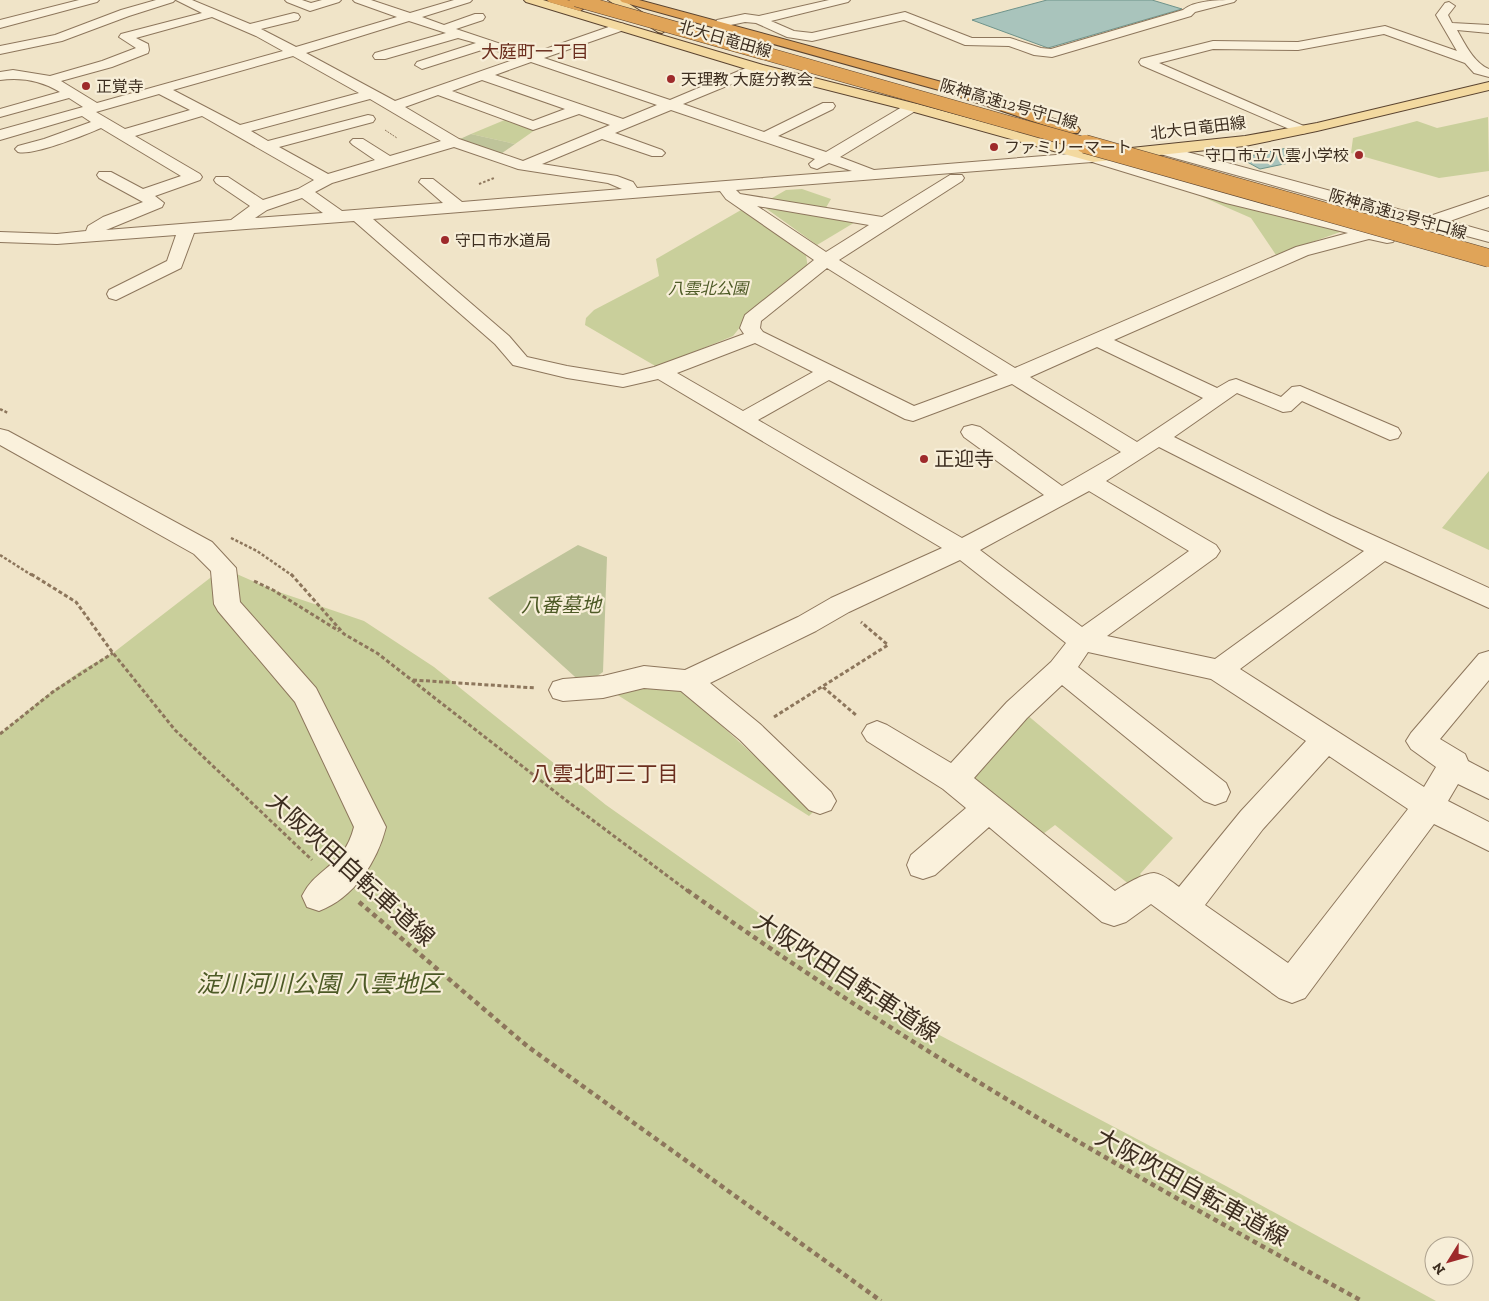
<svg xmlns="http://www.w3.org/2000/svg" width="1489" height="1301" font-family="'Zilla Slab','Noto Sans JP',serif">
<rect width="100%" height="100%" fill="#f0e4c8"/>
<!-- green -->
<path fill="#c9cf9b" d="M1488,117L1489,171L1439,178L1351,153L1353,138L1417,121L1437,128Z
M507,119L535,130L515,144L471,134Z
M1180,187L1343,231L1276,255L1251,218Z
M802,189L831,199L824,211L767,201L786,190Z
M757,202L857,221L817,245Z
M741,210L806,255L808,269L749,316L733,336L657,367L585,325L586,318L594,310L659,276L656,259Z
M1489,471V550L1442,528Z
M223,568L273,590L364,621L434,667L606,805L909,1019L1226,1186L1436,1301H0V734L43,698L82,670L113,653Z
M628,687L682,689L814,811L809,816L616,694Z
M1026,714L1173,838L1140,874L1154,888L1140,893L1055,825L1031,843L968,777Z"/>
<!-- cemetery -->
<path fill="#bfc49a" d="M471,134L515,144L498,156L460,139Z
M578,545L607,557L603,672L584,685L488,598Z"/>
<!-- water -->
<path fill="#a9c4bc" stroke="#6f938a" d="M1047,0H1152L1182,9L1048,48L972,20Z
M1287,148L1308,159L1260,169L1240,158Z"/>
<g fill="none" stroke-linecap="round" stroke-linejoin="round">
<defs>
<path id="minor" d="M79,0H99L97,2L0,28V20Z
M156,0H175L173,2L129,16L62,41L0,54V46L55,35L121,10Z
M176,0H192L250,24L294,13L298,14L300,17L298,20L261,29L296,47L397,17L355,2L353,0H371L410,13L454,0H472L470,2L422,17L444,25L475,14H483L485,17L483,20L456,29L531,54L620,23L624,24L626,27L624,30L544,58L670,100L753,65H763L765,68L763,71L683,104L764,132L823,103H833L835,106L833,109L778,136L826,152L907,104H917L919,107L917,110L840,157L874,170L1093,152L1238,195L1369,228L1405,222L1160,154L1157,151L1160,148L1165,146L1427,217L1489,196V207L1450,221L1489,232V242L1448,231L1428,228L1393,234L1396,238L1393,242L1387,243L1369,239L1308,255L1114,340L1217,388L1229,381L1236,379L1281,397L1292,387L1300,386L1398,428L1401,433L1398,438L1390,440L1302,401L1291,411L1283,412L1237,393L1174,437L1331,516L1489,588V608L1385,561L1240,669L1424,787L1436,767L1411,749L1406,741L1411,733L1479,654L1489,651V680L1440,739L1465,754L1468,761L1489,772V799L1458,784L1448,801L1489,822V851L1434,824L1305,998L1292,1003L1279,998L1151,904L1126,922L1114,926L1102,922L989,827L935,875L923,879L911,875L907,865L911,855L966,808L943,789L867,741L862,733L867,725L877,721L887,725L951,763L1007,702L1051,662L1066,643L960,560L849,612L816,631L710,683L760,724L831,792L836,801L831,810L820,814L809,810L740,740L681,691L644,688L603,698L563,701L553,698L549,690L553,682L563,679L603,676L644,666L685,670L798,617L831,598L942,548L658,379L623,387L567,378L513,365L495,344L354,221L194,233L181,268L116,300L109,298L107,294L109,290L167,261L176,235L57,244L0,242V232L57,234L86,231L88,226L103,217L143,202L99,178L97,175L99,172H111L143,189L181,176L101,128C85,135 33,156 18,152L15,149L18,146L44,139L91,122L82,116L0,140V130L83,107L69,98L0,117V109L60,92C42,81 21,77 0,80V72L13,70L50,76L102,61L136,48L119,37L121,34L202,13ZM212,17L256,36L283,51L97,103L61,81L112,67L148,53L149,50L148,44L136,38ZM409,21L446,33L375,53L373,56L375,59H385L458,38L476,43L417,62L415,65L422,69L488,48L519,58L395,101L306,53ZM293,56L359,93L240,125L173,90ZM531,62L657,105L623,119L495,75ZM482,80L565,109L533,121L452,91ZM159,94L190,110L125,129L96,112ZM438,95L533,130L579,114L610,125L523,161L459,139L405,107ZM370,99L441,141L390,156L363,139H353L350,142L353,145L375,160L328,174L279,147L373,122L375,119L373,116L368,115L268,141L251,131ZM671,110L815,159L809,164L811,167L817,169L829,163L852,171L637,188L633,182L617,176L542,164L602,139L652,156H662L665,153L662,150L615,133ZM202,116L314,180L298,189L263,200L228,177H216L214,180L216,183L250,206L231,220L106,230L162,207L164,203L155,196L200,180L202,177L200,174L135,136ZM454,147L518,169L608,183L622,189L462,202L433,179H421L419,182L443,203L342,211L315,192L332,183ZM1092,162L1226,203L1348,233L1296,247L1015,368L839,260L962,181L964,178L962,175H950L882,217L740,194L736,190ZM720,191L726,199L814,260L745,315L740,328L744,334L654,367L623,375L567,366L527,357L509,336L373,219ZM302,198L323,213L255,218L267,210ZM757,206L869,225L826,252ZM827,268L998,375L914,406L763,332L760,328L761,321ZM755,343L813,372L743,411L677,373ZM1097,347L1203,398L1137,442L1030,377ZM829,380L905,419L913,421L1012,384L1121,452L1062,486L980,427L972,425L964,427L961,432L964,437L1044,495L962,538L758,420ZM1159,447L1364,551L1215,659L1107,636L1216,557L1220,551L1216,545L1106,481ZM1089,491L1189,551L1082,627L980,550ZM1088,652L1211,679L1306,741L1241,811L1179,887C1172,882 1163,874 1154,873C1144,873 1124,885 1115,891L974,778L1027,718L1062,685L1204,801L1215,805L1226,801L1230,792L1226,783L1078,667ZM1329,756L1408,809L1288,963L1205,905L1263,829Z
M285,0H302L311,3L322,0H341L339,2L310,11L287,2Z
M829,0H850L848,2L771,21L794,31L812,33L905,12L972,38H1010L1041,48L1051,49L1183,10C1195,0 1220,0 1236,0L1234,2L1195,12L1191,16L1052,57L1034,55L1009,46L965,45L904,20L812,41L787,37L756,23L745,22L721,27L715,23L717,20L745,14L759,16Z
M1449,2L1455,6L1448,15L1452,23L1489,25V33L1457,30C1465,44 1474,63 1489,69V77L1474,73L1465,63L1384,34L1298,50L1213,49L1159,63L1306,127L1308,130L1306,133L1301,134L1141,65L1139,62L1141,59L1213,41L1298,42L1385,26L1457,51L1436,15L1445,3Z
M0,429L8,431L212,542L236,568L240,602L316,688L386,827C377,862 354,898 319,911L307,907L302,896C316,867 344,867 354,827L295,702L218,611L214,604L211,571L194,554L0,445Z"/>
<path id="major" d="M524,0H543L763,65L917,104L1093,152L1245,136L1317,123L1489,82V90L1317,131L1245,146L1093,162L907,110L753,71L526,2Z
M608,0H623L668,29L662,33L658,32Z"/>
<path id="highway" d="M547,0H567L584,4L586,7L580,11L549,2Z
M620,0H639L949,84L1078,127L1080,130L1078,133H1068L939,90L622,2Z"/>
</defs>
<!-- minor casing -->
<use href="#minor" stroke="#8d765c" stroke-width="2"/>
<!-- major casing -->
<use href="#major" stroke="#5b4430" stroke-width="2"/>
<!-- highway casing -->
<use href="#highway" stroke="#5b4430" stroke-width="2"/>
<!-- path-far4 -->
<path stroke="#8d765c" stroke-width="1" stroke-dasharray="2 1" stroke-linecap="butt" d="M385,130L397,138"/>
<!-- path-far3 -->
<path stroke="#8d765c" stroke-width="2" stroke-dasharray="2.5 2" stroke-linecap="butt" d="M479,184L494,178"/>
<!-- path-far2 -->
<path stroke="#8d765c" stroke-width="2.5" stroke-dasharray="3 2" stroke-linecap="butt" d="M0,409L8,413
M231,538L257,551L293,576
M0,555L33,576"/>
<!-- path-far1 -->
<path stroke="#8d765c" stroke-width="3" stroke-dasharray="4 2.5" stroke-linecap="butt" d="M31,574L76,602L113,653L175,730L312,860
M291,574L344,634L377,653L567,801L689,892
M254,581L273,590L339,631
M413,680L536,688
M823,687L856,715
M774,717L888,645L861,622
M0,734L54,691L113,653"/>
<!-- path -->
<path stroke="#8d765c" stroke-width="4.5" stroke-dasharray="5 4" stroke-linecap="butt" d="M687,890C901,1044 1131,1175 1362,1301
M359,902L527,1046L881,1301"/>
<!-- minor -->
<use href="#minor" fill="#faf1dc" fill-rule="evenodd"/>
<!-- major -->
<use href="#major" fill="#f3d9a0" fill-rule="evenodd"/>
<!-- highway -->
<use href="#highway" fill="#e0a458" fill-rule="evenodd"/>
<defs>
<path id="highway-bridge-far1" d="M576,0L1089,145"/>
<path id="highway-bridge" d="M1085,144L1489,258"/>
</defs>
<!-- highway-bridge-far1 casing -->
<use href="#highway-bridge-far1" stroke="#5b4430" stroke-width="14" stroke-linecap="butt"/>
<!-- highway-bridge casing -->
<use href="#highway-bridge" stroke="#5b4430" stroke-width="19" stroke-linecap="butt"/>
<!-- highway-bridge-far1 -->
<use href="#highway-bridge-far1" stroke="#e0a458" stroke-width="13"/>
<!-- highway-bridge -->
<use href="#highway-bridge" stroke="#e0a458" stroke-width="18"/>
</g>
<!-- markers -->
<g fill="#9e2a2b" stroke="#f7eed8" stroke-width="2">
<circle cx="671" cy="79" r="5"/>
<circle cx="86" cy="86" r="5"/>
<circle cx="994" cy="147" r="5"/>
<circle cx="1359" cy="155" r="5"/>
<circle cx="445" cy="240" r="5"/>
<circle cx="924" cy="459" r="5"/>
</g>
<g text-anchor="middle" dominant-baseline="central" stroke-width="4.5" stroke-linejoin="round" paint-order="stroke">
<!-- far-street labels -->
<g font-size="16" fill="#3d2e20" stroke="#f7eed8">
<text transform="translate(725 39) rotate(16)">北大日竜田線</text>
<text transform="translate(1009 104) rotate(16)">阪神高速12号守口線</text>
<text transform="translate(1198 128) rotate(-7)">北大日竜田線</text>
<text transform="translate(1398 214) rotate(16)">阪神高速12号守口線</text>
</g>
<!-- far-poi labels -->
<g font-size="16" fill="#3d2e20" stroke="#f7eed8" text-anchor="start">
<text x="681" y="79">天理教 大庭分教会</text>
<text x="96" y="86">正覚寺</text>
<text x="1004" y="147">ファミリーマート</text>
<text x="1349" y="155" text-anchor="end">守口市立八雲小学校</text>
<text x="455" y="240">守口市水道局</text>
</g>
<!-- far-park labels -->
<g font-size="16" font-style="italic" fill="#4d5a26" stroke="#f7eed8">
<text x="708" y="288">八雲北公園</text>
</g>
<!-- far-neighbourhood labels -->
<g font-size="18" fill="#6b2e1e" stroke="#f7eed8">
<text x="535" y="52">大庭町一丁目</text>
</g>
<!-- poi labels -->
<g font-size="20" fill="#3d2e20" stroke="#f7eed8" text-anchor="start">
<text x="934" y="459">正迎寺</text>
</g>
<!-- park labels -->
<g font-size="20" font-style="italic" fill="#4d5a26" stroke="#f7eed8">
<text x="561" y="605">八番墓地</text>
</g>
<!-- neighbourhood labels -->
<g font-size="21" fill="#6b2e1e" stroke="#f7eed8">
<text x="605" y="773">八雲北町三丁目</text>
</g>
<!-- near-street labels -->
<g font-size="24" fill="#3d2e20" stroke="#f7eed8">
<text transform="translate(351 869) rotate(42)">大阪吹田自転車道線</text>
<text transform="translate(847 977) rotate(33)">大阪吹田自転車道線</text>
<text transform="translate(1192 1187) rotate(29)">大阪吹田自転車道線</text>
</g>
<!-- near-park labels -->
<g font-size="24" font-style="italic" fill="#4d5a26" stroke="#f7eed8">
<text x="319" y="983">淀川河川公園 八雲地区</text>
</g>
</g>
<!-- north arrow -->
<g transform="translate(1449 1261) rotate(233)"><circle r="24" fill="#f7eed8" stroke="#ada18e"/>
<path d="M0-4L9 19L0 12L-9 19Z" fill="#9e2a2b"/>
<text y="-8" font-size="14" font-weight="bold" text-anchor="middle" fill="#3d2e20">N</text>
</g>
</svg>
